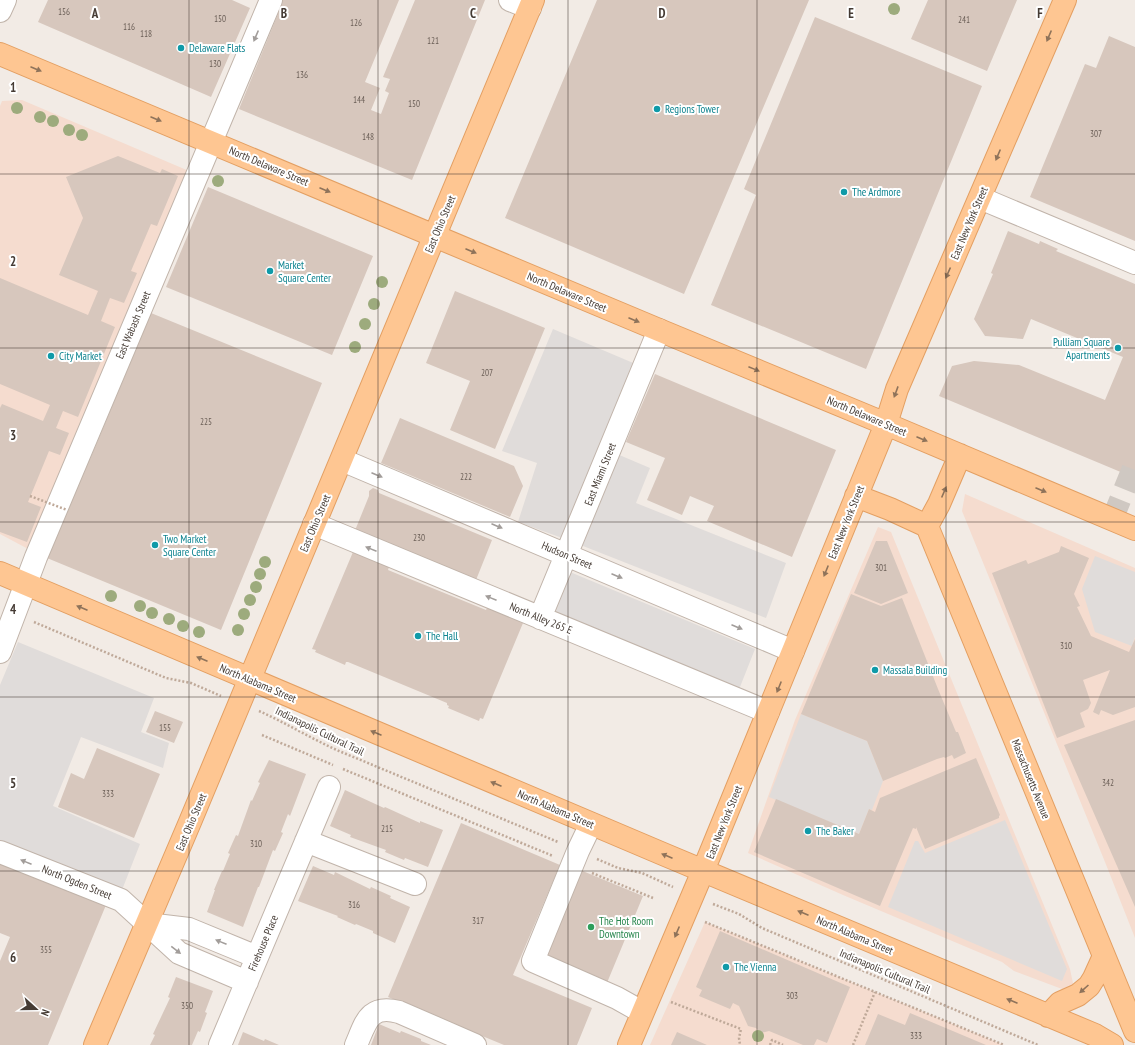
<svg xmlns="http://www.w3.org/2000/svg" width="1135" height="1045" font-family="'PT Sans Narrow',sans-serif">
<rect width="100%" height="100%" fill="#f2ebe5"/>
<!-- commercial -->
<path fill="#f5dccf" d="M22,100L189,171L30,550L0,534V106L2,101Z
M965,494L1135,568V938L1105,862L962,511Z
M878,527L891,532L1070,969L1074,988L1078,995L1014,971L1002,962L843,895L748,853L795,720Z
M705,922L1004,1045H650Z"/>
<!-- parking -->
<path fill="#e0dcda" d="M553,329L638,365L565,539L518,522L537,463L502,451Z
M617,454L650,468L636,503L786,563L766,618L578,544Z
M1095,556L1135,572V637L1132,646L1095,632L1082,589Z
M570,572L755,649L738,692L552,616Z
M18,642L154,698L141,732L169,743L163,768L81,737L53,806L140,844L122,890L0,840V685Z
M801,714L867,741L883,781L872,810L869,809L859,834L769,797Z
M1005,820L1067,969L1062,981L888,907L915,841H918L925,853Z"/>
<!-- building -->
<path fill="#d7c7bd" d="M48,0H232L250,8L211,97L38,22Z
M281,0H399L365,82L380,88L371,110L381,114L389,93L385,91L390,79L383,77L415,0H485L412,180L239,109L280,9L278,8Z
M597,0H809L684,294L505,218Z
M928,0H1017L987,71L911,39Z
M815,17L982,86L866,369L711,305L756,195L744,189Z
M1109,36L1135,47V241L1030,197L1085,64L1096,68Z
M118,156L160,173L162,169L178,176L157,226L151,224L131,271L137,273L124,303L110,298L101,321L115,327L78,417L63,411L56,428L69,433L60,455L49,451L33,490L28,502L41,507L27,542L0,532V408L2,404L43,421L50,405L0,384V278L88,315L98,291L59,275L83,218L66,177Z
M208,187L373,256L332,355L166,287Z
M1008,231L1039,244L1040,241L1058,249L1056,251L1135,284V478L939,396L952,366L974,361L1019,365L1105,400L1123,357L1031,319L1023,339L985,336L974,319L993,274L991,273Z
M455,291L545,328L495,449L450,430L470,381L426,363Z
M151,313L322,383L221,630L47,558L88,458L90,459Z
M655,374L836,450L792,557L707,521L714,506L690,496L682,515L647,500L665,458L626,442Z
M400,418L514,466L523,486L510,517L381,463Z
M373,488L378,490L379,493L492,540L474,585L353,530L356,528L369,496V491Z
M876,541H887L908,593L881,604L854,593Z
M1061,546L1089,558L1074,594L1080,606L1077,607L1091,636L1129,652L1135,639V707L1113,715L1101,710L1099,715L1093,712L1110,670L1083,680L1091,703L1088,709L1080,713L1085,727L1057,738L992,573L1026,560L1028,564L1059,552Z
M353,552L388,564L387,566L389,567L388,570L486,610L487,608L490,609L491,607L522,620L520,622L523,623L483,719L480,718L479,721L448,708L449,706L447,705V703L348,662H346L345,665L315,652L316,650L312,649Z
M851,594L881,606L902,598L938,689L956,732H958L966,753L954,759L952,755L945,758L944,757L937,759L883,781L867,741L801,714Z
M155,711L183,722L174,743L146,732Z
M1135,720V907L1064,745Z
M97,748L160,774L134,838L58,807L71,773L84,779Z
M976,758L1000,815L999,816V818L925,849L916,827V829L913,828L880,906L754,852L776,799L859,834L869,809L875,812L880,798Z
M269,760L306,774L290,816L288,814L281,832L283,833L275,851L273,850L259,887H258L243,927L207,912L215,890H214L222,871H223L230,854L228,853L236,835L238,836L251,800L252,801L260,783L258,782Z
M345,790L384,808L385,807L420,823V821L443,830L428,867L405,858L404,860L385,852L386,850L350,837L351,835L330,826Z
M461,823L560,865L513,975L592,1008L577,1045H504L388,997Z
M0,860L106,905L48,1045H0V961L10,937L0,933Z
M313,866L334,875L335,872L370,889L371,887L391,896L390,898L410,907L395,943L373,933V931L356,924L355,925L337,917L338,916L298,901Z
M573,867L643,896L604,990L538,958Z
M720,931L850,987L827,1043L817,1039L814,1045H803L769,1031L761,1033L756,1028L748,1026L739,1006L733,1003L730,1009L699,996L702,990L696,987Z
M176,977L213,991L205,1012L207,1013L200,1032L198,1031L192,1045H150L155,1035L153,1034L170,998L168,997Z
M910,1013L986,1045H865L878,1014L905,1025Z
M379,1024L400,1033L401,1031L421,1039V1041L431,1045H371Z
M243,1032L264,1041L265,1039L279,1045H238Z
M677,1032L707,1045H671Z"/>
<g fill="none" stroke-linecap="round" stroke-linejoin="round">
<!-- minor-tunnel -->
<path stroke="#cfc8c2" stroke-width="22" stroke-dasharray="22 11" stroke-linecap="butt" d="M1112,520L1135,463"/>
<defs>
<path id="minor" d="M510,0L530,8
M0,11L5,0
M980,198L1135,263
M342,460L793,651
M314,524L768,712
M540,618L659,330
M0,652L36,557L271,0
M591,824L578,851L533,961L617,998L642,1012
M306,841L415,884
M0,852L121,900L179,953L247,982
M147,924L189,929L257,957
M220,1045L329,787
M356,1045C366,1022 369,1004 399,1012L475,1045"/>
<path id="major" d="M0,54L659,330L886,424L1135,529
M856,496L890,509L927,526L1135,1031
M927,526L939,504L960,455
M0,573L663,854L1095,1035L1112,1045
M1048,1016L1060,1003L1078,995L1089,986L1094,978L1104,956
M95,1045C244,698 388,349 533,0
M629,1045L703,871L886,424L897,389L1065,0"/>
</defs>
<!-- minor casing -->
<use href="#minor" stroke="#c1b4aa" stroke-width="24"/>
<!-- major casing -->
<use href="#major" stroke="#e39f62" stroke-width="24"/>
<!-- path -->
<path stroke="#bfa999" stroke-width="2.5" stroke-dasharray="2 2" stroke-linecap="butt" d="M34,622L166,678L191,683L221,696
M259,711C286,723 312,739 339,751L558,842
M262,735L333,765
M343,769L553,856
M597,859L618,868L642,873L673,887
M592,873L653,898
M713,904L739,914L762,928L1038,1045
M705,922L1004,1045
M671,1002L741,1029L739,1038L740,1045
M770,1045L772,1040L783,1045
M853,1045L875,992"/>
<!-- minor -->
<use href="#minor" stroke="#fff" stroke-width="22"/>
<!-- major -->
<use href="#major" stroke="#fec692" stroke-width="22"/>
<!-- path-bridge -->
<path stroke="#bfa999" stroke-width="2.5" stroke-dasharray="2 2" stroke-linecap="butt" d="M30,496L67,510"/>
</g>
<!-- trees -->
<g fill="#9dab7d">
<circle cx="894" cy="9" r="6"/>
<circle cx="17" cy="108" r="6"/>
<circle cx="40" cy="117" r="6"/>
<circle cx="53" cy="121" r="6"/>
<circle cx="69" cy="130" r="6"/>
<circle cx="82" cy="135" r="6"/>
<circle cx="218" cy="181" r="6"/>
<circle cx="382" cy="282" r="6"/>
<circle cx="374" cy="304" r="6"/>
<circle cx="365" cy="324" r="6"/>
<circle cx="355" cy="347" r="6"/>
<circle cx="265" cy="562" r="6"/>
<circle cx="260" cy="574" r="6"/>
<circle cx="256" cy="587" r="6"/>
<circle cx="111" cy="596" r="6"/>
<circle cx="250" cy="600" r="6"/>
<circle cx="140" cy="606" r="6"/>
<circle cx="152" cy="613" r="6"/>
<circle cx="244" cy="614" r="6"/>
<circle cx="169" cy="619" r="6"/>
<circle cx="183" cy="626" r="6"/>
<circle cx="238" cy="630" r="6"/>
<circle cx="199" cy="632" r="6"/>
<circle cx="758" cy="1036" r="6"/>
</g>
<!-- one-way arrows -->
<defs><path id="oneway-solid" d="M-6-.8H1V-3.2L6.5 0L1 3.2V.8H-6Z"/></defs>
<g fill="#a29d9a">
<use href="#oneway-solid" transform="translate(256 36) rotate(113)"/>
<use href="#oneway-solid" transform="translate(377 475) rotate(23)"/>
<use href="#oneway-solid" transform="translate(497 526) rotate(23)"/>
<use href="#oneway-solid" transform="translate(371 549) rotate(-158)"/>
<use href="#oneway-solid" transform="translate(617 576) rotate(23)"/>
<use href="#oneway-solid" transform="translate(491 598) rotate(-158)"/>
<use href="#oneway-solid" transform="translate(737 627) rotate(23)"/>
<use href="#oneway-solid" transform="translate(26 862) rotate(-158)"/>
<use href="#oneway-solid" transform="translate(221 942) rotate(-158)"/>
<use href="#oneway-solid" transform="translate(176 950) rotate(38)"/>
</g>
<g fill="#8f735a">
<use href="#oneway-solid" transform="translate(1049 36) rotate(113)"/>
<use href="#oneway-solid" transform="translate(36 69) rotate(23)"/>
<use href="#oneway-solid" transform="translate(156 119) rotate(23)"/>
<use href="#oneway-solid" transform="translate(998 155) rotate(113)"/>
<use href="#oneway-solid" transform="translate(325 190) rotate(23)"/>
<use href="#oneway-solid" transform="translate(471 251) rotate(23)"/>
<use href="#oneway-solid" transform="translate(948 273) rotate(114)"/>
<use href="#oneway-solid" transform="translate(634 320) rotate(23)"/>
<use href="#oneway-solid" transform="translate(754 369) rotate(22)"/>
<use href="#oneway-solid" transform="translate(896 392) rotate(110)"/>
<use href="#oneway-solid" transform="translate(922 439) rotate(23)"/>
<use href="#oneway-solid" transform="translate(1041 490) rotate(23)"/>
<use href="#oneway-solid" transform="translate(944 492) rotate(-67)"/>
<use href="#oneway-solid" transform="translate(826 571) rotate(112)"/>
<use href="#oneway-solid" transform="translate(82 608) rotate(-157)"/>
<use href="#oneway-solid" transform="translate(202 659) rotate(-157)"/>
<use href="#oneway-solid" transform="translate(779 687) rotate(112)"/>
<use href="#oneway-solid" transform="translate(376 733) rotate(-157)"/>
<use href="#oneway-solid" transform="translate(496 784) rotate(-157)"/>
<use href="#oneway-solid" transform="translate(667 856) rotate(-157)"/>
<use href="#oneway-solid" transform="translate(803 913) rotate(-157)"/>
<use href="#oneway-solid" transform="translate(677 932) rotate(113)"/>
<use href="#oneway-solid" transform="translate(1084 989) rotate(138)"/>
<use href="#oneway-solid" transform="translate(1012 1001) rotate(-157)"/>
</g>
<!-- grid -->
<path fill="none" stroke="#453b34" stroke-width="1" stroke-opacity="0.55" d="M189,0V1045M378,0V1045M568,0V1045M757,0V1045M946,0V1045M0,174H1135M0,348H1135M0,522H1135M0,697H1135M0,871H1135"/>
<!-- markers -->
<g fill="#0f9aa8" stroke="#fff" stroke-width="1.5">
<circle cx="181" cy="48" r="4"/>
<circle cx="657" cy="109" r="4"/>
<circle cx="844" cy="192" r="4"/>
<circle cx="270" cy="271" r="4"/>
<circle cx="1118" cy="348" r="4"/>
<circle cx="51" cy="356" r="4"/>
<circle cx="155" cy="545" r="4"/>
<circle cx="418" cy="636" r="4"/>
<circle cx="875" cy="670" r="4"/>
<circle cx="808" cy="831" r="4"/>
<circle cx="726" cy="967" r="4"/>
</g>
<circle fill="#2e9e5b" stroke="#fff" stroke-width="1.5" cx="591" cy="927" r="4"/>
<g text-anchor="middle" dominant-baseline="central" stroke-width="4" stroke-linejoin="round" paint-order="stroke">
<!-- number labels -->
<g font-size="9" fill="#6a5e56">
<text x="64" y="11">156</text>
<text x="220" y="18">150</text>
<text x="964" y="19">241</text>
<text x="356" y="22">126</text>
<text x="129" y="26">116</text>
<text x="146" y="33">118</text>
<text x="433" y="40">121</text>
<text x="215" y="63">130</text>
<text x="302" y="74">136</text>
<text x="359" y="99">144</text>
<text x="414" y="103">150</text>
<text x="1096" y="133">307</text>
<text x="368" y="136">148</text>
<text x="487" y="372">207</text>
<text x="206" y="421">225</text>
<text x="466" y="476">222</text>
<text x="419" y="537">230</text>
<text x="881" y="567">301</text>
<text x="1066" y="645">310</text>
<text x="165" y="727">155</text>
<text x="1108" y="782">342</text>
<text x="108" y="793">333</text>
<text x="387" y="828">215</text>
<text x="256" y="843">310</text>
<text x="354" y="904">316</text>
<text x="478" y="920">317</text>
<text x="46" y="949">355</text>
<text x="792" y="995">303</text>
<text x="187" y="1005">350</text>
<text x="916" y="1035">333</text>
</g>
<!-- culture labels -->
<g font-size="11" fill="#0d838f" stroke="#fff" text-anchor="start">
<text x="189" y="48">Delaware Flats</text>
<text x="665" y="109">Regions Tower</text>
<text x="852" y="192">The Ardmore</text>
<text x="278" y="265">Market<tspan x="278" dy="13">Square Center</tspan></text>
<text x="1110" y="342" text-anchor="end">Pulliam Square<tspan x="1110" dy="13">Apartments</tspan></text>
<text x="59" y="356">City Market</text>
<text x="163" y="539">Two Market<tspan x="163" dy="13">Square Center</tspan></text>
<text x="426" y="636">The Hall</text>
<text x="883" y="670">Massala Building</text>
<text x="816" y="831">The Baker</text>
<text x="734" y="967">The Vienna</text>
</g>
<!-- street labels -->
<g font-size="11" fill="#453b34" stroke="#fff">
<text transform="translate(269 166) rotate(23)">North Delaware Street</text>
<text transform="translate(969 223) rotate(-67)">East New York Street</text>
<text transform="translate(440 224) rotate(-67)">East Ohio Street</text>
<text transform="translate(567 292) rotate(23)">North Delaware Street</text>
<text transform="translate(133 325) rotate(-67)">East Wabash Street</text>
<text transform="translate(867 416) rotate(23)">North Delaware Street</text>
<text transform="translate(600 474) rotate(-68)">East Miami Street</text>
<text transform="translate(846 522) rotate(-68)">East New York Street</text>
<text transform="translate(315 523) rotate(-67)">East Ohio Street</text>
<text transform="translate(567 555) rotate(23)">Hudson Street</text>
<text transform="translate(541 618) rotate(22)">North Alley 265 E</text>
<text transform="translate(258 683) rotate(23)">North Alabama Street</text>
<text transform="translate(320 731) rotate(26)">Indianapolis Cultural Trail</text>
<text transform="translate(1031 779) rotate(68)">Massachusetts Avenue</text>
<text transform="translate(556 809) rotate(23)">North Alabama Street</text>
<text transform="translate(191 822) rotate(-67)">East Ohio Street</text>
<text transform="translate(724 822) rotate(-68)">East New York Street</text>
<text transform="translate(77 882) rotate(22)">North Ogden Street</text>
<text transform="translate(855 935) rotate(23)">North Alabama Street</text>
<text transform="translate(263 943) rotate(-67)">Firehouse Place</text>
<text transform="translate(885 971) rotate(23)">Indianapolis Cultural Trail</text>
</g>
<!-- leisure labels -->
<g font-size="11" fill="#27864d" stroke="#fff" text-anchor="start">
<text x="599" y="921">The Hot Room<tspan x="599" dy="13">Downtown</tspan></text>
</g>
</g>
<g font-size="13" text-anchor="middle" font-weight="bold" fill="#453b34" stroke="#fff" stroke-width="4" stroke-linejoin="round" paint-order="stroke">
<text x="95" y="18">A</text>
<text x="284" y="18">B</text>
<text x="473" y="18">C</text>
<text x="662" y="18">D</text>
<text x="851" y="18">E</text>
<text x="1040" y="18">F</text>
<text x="13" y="92">1</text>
<text x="13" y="266">2</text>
<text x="13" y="440">3</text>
<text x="13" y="614">4</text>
<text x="13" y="788">5</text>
<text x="13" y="962">6</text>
</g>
<!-- north arrow -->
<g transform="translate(36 1009) rotate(111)" stroke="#ffffff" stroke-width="3" paint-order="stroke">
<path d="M0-3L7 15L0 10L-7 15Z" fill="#453b34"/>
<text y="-6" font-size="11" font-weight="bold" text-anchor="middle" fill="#453b34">N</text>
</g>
</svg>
